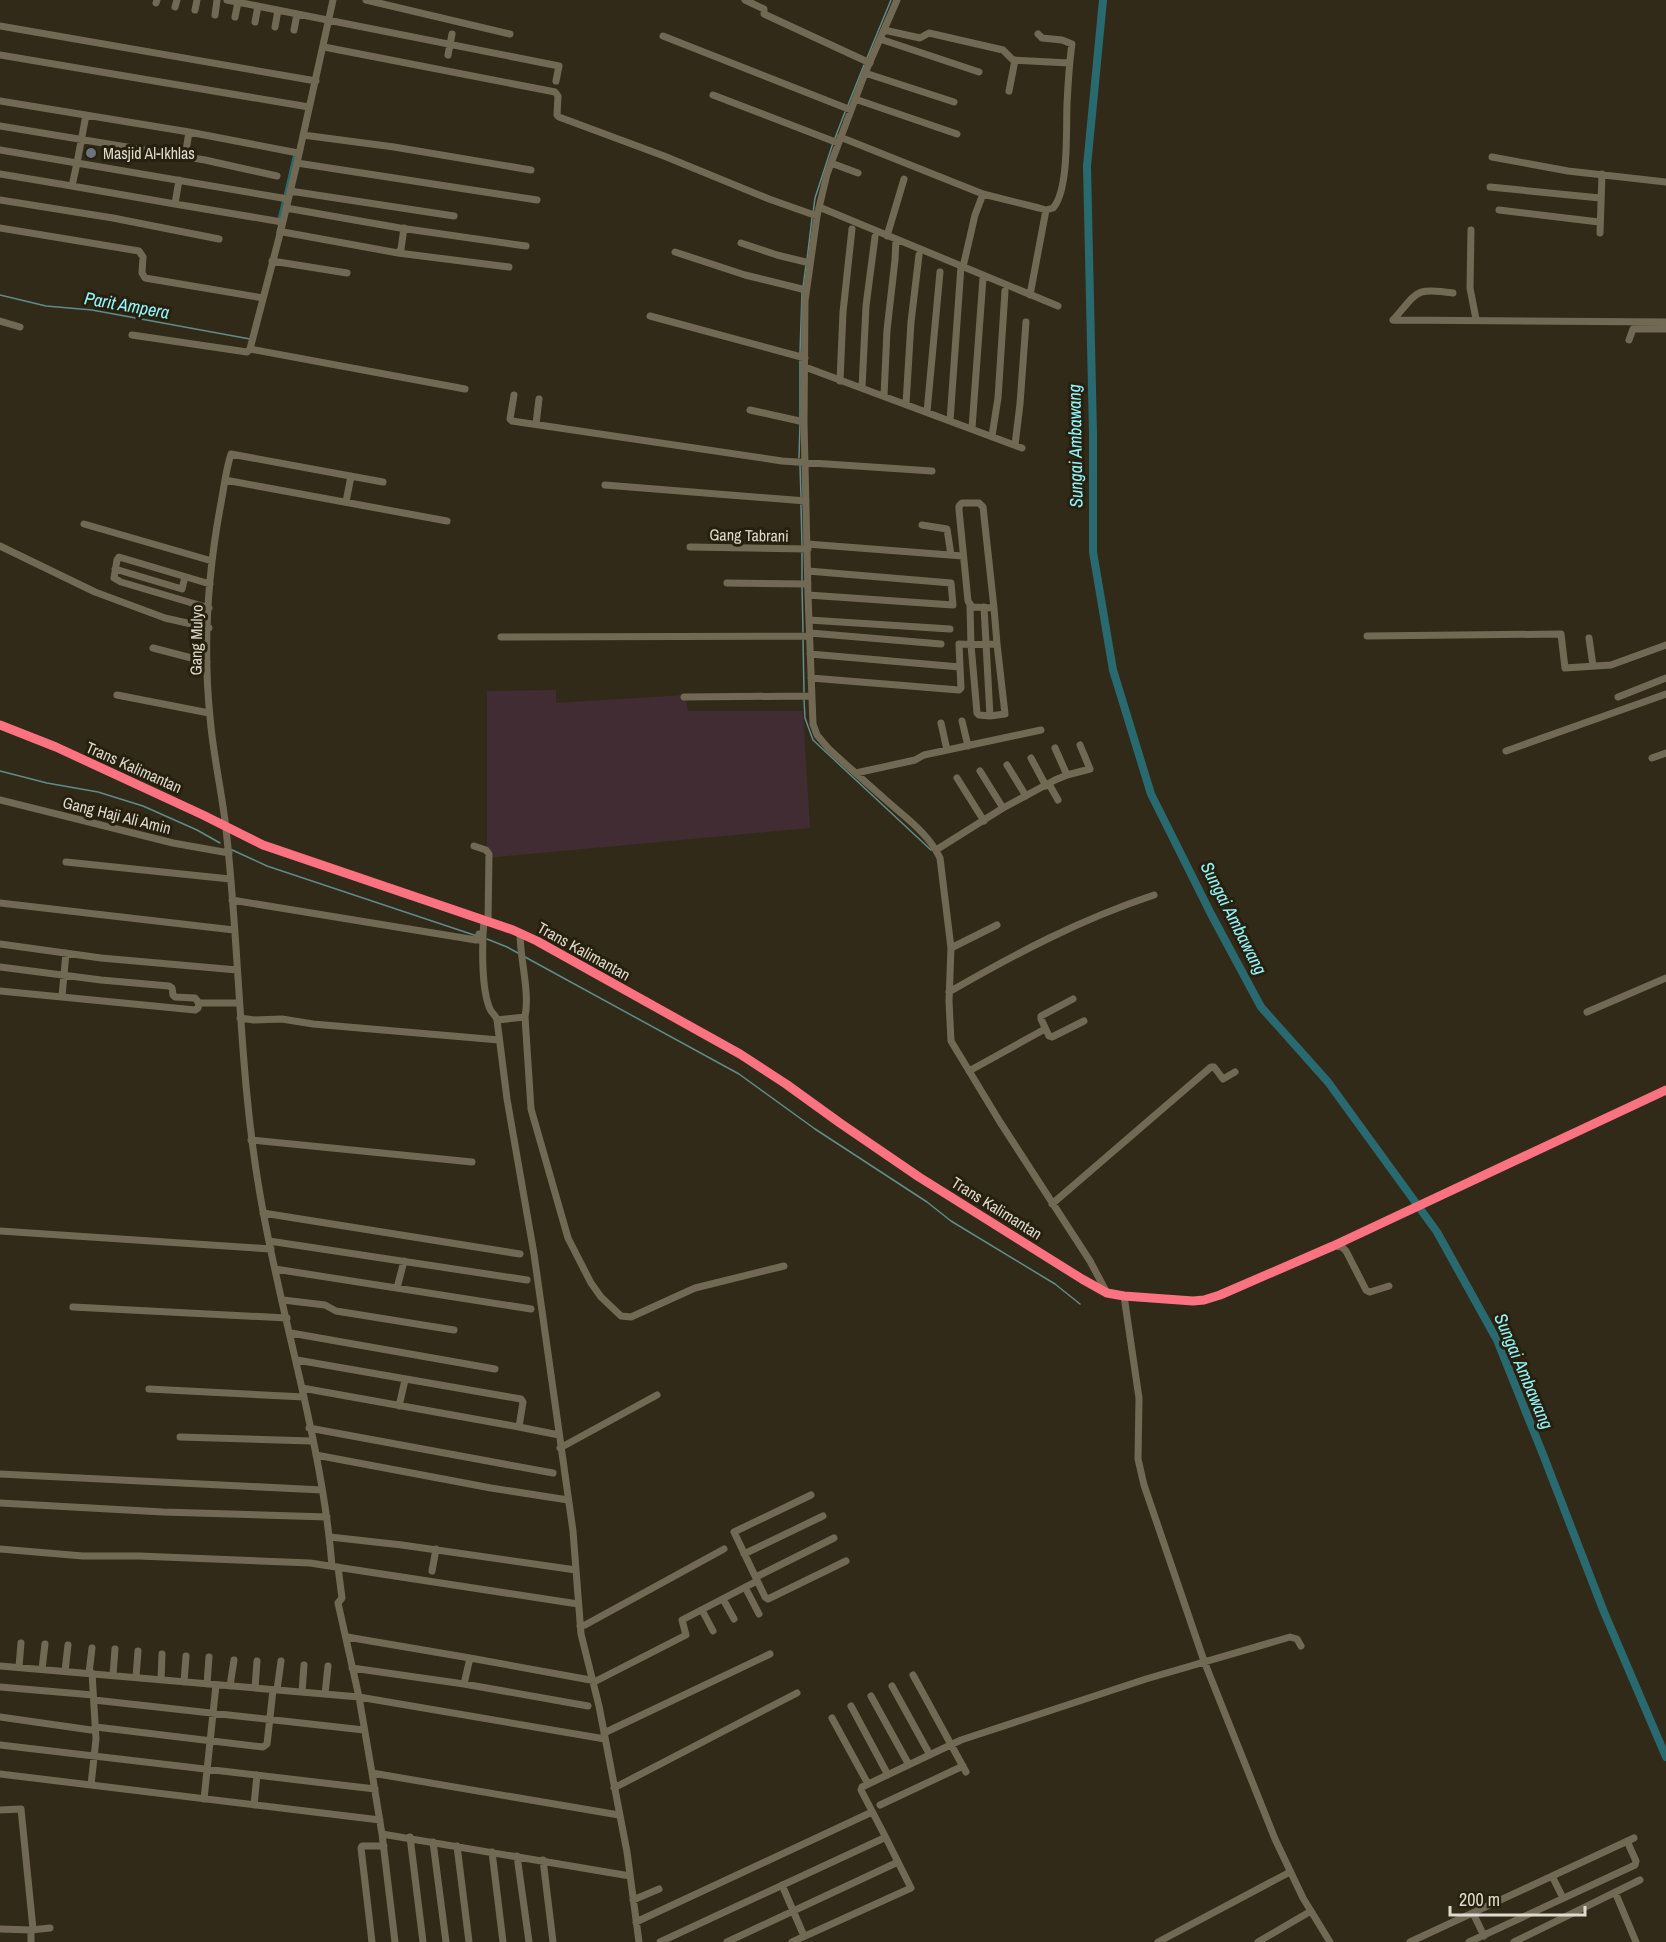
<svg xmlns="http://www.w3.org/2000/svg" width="1666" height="1942" font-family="'Archivo Narrow',sans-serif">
<rect width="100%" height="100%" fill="#322a18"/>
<!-- industrial -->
<path fill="#402c32" d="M556,690V703L685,695L688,711H803L810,828L487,858V691Z"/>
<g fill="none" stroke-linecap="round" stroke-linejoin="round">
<!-- stream -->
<path stroke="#5f8c8c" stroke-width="1.5" d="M867,58L891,0
M848,105L864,65
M835,138L845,112
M813,213L815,198L833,143
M277,233L279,225
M807,260L812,218
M803,287L806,265
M0,295L46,306L92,310L250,339
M800,353L802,292
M800,419V361
M799,458L800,424
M800,466L801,497
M801,505L802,545
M802,553V581
M802,586L803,632
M803,640L804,692
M804,700L805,718L813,740L931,850
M0,771L47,783L98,792L143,806L197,830L220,843
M230,849L267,866L477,936
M487,939L507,947L518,953
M525,957L739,1074L815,1129L927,1202L951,1221L1055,1284L1080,1304"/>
<!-- canal -->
<path stroke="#286a6f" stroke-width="4.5" d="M286,195L295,156
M280,218L284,202"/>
<!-- river -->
<path stroke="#286a6f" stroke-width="8" d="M1103,0L1087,166L1093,433V552L1113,670L1151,794L1211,914L1261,1007L1328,1082L1437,1232L1497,1340L1544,1457L1604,1612L1666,1757"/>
<!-- minor -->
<path stroke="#726955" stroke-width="7" d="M227,0L559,66L556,81
M333,0L297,163L537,200
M366,0L510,34
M745,0L764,9V14L870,63
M897,0L865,73L827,174L817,216L805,301L804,422L808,595L813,724L817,735L828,748C847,766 867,783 887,801C906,818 929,834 940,858L951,948L949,1001L951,1041L1000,1122L1090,1261L1107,1293
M156,3L157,0
M175,7L177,0
M195,10L197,0
M215,15L217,0
M235,17L238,2
M255,22L258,6
M0,26L316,81
M275,27L278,10
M294,30L297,14
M884,30L920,38L929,33L1003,50L1013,60L1069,63
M663,36L851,110
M880,39L979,72
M324,47L555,92L558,96L557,115L559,117L664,156L769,199L817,216
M0,55L309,107
M448,55L452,34
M865,73L954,102
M1009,91L1015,60
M713,95L838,143
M855,99L957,134
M0,101L189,132L298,153
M86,115L77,163L288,199
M0,126L205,160L277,176
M303,135L394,147L531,170
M840,137L983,194L1039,208L1046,210L1053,208C1069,191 1066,129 1067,104C1068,84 1069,64 1072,44L1062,40L1042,38L1038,34
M0,150L77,163L72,186L175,204
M185,157L189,132
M1492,157L1568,171L1666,182
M297,163L281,230L283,232L398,253L401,249L404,228
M831,163L858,173
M0,174L72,186
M179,180L175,204L282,222
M1490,187L1600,198
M290,191L454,216
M0,200L113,218L219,239
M819,207L1058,306
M286,208L400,228L526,246
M1499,210L1599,222
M0,228L139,251L143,257L142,273L145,278L263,298
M1471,230L1470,288L1476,319
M1600,233L1602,174
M887,236L904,179
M741,243L777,255L810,263
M675,252L745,275L806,290
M398,253L509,267
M272,261L347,273
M963,267L975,215L983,194
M1030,295L1046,210
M650,316L805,358
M1393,320L1666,322
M1393,320C1418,292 1414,287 1453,293
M0,321L20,327
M132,335L247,352L250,349L281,230
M1629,340L1633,329H1666
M250,349L465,389
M805,367L1022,448
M840,381L843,312L852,229
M862,388L866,306L875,237
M514,395L510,419L512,421L782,461L932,471
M884,396L887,330L895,260L896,239
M906,404L911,322L919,255
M750,410L804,422
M927,412L940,272
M950,421L961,266
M536,424L539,399
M972,428L983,278
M992,436L998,398L1005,291
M1015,445L1020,404L1026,322
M225,480L447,521
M605,485L806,501
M346,502L351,476
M962,503H979L983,507L994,608L972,607L968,601L959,510V506Z
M84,524L212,561
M922,525L947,529L951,555
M807,544L963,556
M0,546L95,592L165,618L209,628
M690,547L808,549
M115,569L182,589L185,577
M727,583L808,584
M808,595L953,605L951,583L808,571
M970,606L971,645L977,713L979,715L990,716
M209,608L121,582L114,578L117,560L119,557L210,584
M994,608L997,644
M809,620L950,629
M810,633L941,644
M1367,636L1561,634L1565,668L1611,665L1666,645
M501,637L810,636
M1589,638L1593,666
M153,648L207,662
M810,654L960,667L961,688L959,690L811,678
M960,667L959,644C972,645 984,644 997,644L1005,714L990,716L984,607
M117,695L209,713
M684,697L811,696
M1618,697L1666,678
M962,721L968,746
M941,723L947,750
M1055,748L1067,775
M1506,751L1666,694
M1031,758L1046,786
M1652,758L1666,753
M1007,765L1026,796
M980,771L1003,808
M856,773L915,760L924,755L1041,730
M957,778L984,821
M1049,784L1058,800
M0,800L173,843L229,853
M474,846L486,850L489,854L488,922
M936,850L1003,808L1055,780L1067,775L1090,769L1080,745
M66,862L230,879
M232,900L476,940H478L479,934
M0,903L234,930
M484,920C482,943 481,989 490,1009C492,1014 496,1015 497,1020L507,1099L534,1254L573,1531L581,1634L599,1706L627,1852L639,1942
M0,944L101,958L237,970
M951,948L997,925
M0,967L101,980L169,986L172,988L173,995L175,997L195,998L199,1003H239
M0,991L195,1010L198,1008L199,1003
M949,992C1017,953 1079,920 1154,895
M62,996L66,953
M1073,999L1041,1016V1019L1049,1036L1052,1037L1084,1021
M1587,1012L1666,978
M525,1017L531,1109L568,1238L591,1283L601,1297L621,1316L631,1317L695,1288L784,1266
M240,1018L254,1020L282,1019L313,1024L499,1040
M497,1020L525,1017C530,991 520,960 520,933
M969,1071L1045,1029
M251,1140L472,1162
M1052,1204L1211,1067H1214L1223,1079L1235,1072
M263,1213L520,1254
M0,1231L271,1249
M269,1241L527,1280
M1334,1246L1342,1247L1346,1251L1366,1290L1370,1292L1389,1286
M275,1269L531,1309
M397,1288L404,1261
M1124,1296L1139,1398L1138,1459L1144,1485L1204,1661L1275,1839L1303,1898L1330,1942
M283,1300L325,1305L336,1311L454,1330
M73,1307L287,1318
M291,1333L495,1369
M297,1360L521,1399L523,1402L519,1427L302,1388
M149,1389L304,1397
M399,1406L405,1380
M519,1427L559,1435
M309,1428L553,1473
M180,1437L312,1441
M560,1448L657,1395
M316,1455L491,1488L568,1500
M0,1474L322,1490
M811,1495L734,1532L765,1597L768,1599L846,1561
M0,1503L163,1512L327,1517
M330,1537L402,1545L576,1570
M0,1549L83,1556H139L310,1563L578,1604
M744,1554L823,1516
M332,1566C322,1442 282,1322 261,1200C239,1078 240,953 226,829C222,792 213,755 210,717C203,648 208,572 221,503C224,487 226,469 231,454L383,482
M338,1567L342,1598L338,1603L359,1697L372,1773L382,1834L395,1942
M432,1571L436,1549
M756,1577L834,1538
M745,1587L759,1614
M723,1599L734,1619
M702,1610L713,1631
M580,1626L585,1625L724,1549
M347,1637L470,1658L596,1681L686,1635L682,1620L757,1581
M0,1666L359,1697L605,1739
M19,1667L21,1643
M352,1668L464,1684L588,1706
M42,1669L45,1644
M65,1671L68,1645
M89,1673L92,1648
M113,1675L115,1649
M913,1675L966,1772
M136,1677L138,1651
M161,1680L162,1654
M184,1682L186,1656
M207,1684L209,1657
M464,1684L470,1658
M230,1686L234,1660
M892,1686L930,1755
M0,1687L93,1695
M255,1688L257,1661
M277,1690L281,1661
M302,1692L304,1665
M325,1694L328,1666
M871,1696L909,1765
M94,1700L364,1730
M851,1706L888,1775
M0,1717L91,1730
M832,1718L868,1784
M96,1727L263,1747L267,1744L273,1690
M604,1733L770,1654
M0,1745L375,1789
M372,1773L619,1815
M0,1774L380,1820
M91,1785L96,1739L92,1673
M614,1788L797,1693
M204,1799L216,1685
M254,1805L257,1775
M880,1805L963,1766
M0,1810L21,1809L33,1929
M382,1834L630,1876
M410,1837L423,1942
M433,1842L446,1942
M457,1846L469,1942
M492,1852L503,1942
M517,1856L529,1942
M543,1860L553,1942
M1552,1876L1563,1898
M782,1885L804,1936
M1615,1892L1636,1942
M633,1900L659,1889
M1473,1913L1484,1936
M636,1922L872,1812
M0,1929L31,1930V1942
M31,1930L50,1928
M372,1942L361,1848L362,1846H384
M660,1942L884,1838L885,1836L861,1790L862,1787L961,1740L1146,1679L1290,1637L1297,1639L1301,1646
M727,1942L898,1862
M792,1942L911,1888L885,1836
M1158,1942L1290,1872
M1258,1942L1311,1911
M1410,1942L1634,1838
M1469,1942L1635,1865L1636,1861L1627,1841
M1514,1942L1640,1880"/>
<!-- highway -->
<path stroke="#fc7281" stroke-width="9" d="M0,725L56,747L203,815L263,845L513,930L537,941L740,1054L786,1084L840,1123L919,1177L1082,1279L1107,1293L1124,1296L1193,1301L1204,1300L1220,1295L1333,1246L1666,1090"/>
</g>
<!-- markers -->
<circle fill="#6b7280" stroke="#28200f" stroke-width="2" cx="91" cy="153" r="6"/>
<g text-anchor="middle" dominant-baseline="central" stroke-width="6" stroke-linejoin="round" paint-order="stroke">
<!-- poi labels -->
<g font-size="16" fill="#dfdacf" stroke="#28200f" text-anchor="start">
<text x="103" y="153">Masjid Al-Ikhlas</text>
</g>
<!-- street labels -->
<g font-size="16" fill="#dfdacf" stroke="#28200f">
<text transform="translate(749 535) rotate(1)">Gang Tabrani</text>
<text transform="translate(196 640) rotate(-89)">Gang Mulyo</text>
<text transform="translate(134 767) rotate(24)">Trans Kalimantan</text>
<text transform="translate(117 815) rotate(14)">Gang Haji Ali Amin</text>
<text transform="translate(584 951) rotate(29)">Trans Kalimantan</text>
<text transform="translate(997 1208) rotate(32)">Trans Kalimantan</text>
</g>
<!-- water labels -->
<g font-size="18" font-style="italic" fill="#91f7fe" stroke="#28200f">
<text transform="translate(127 305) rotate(10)">Parit Ampera</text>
<text transform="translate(1075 446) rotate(-91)">Sungai Ambawang</text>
<text transform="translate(1234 918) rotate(63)">Sungai Ambawang</text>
<text transform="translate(1524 1371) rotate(67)">Sungai Ambawang</text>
</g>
</g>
<!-- scale -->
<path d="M1450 1906v9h135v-9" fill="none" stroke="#dfdacf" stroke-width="3"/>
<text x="1459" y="1906" font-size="18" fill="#dfdacf" stroke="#28200f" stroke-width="4.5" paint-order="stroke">200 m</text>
</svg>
